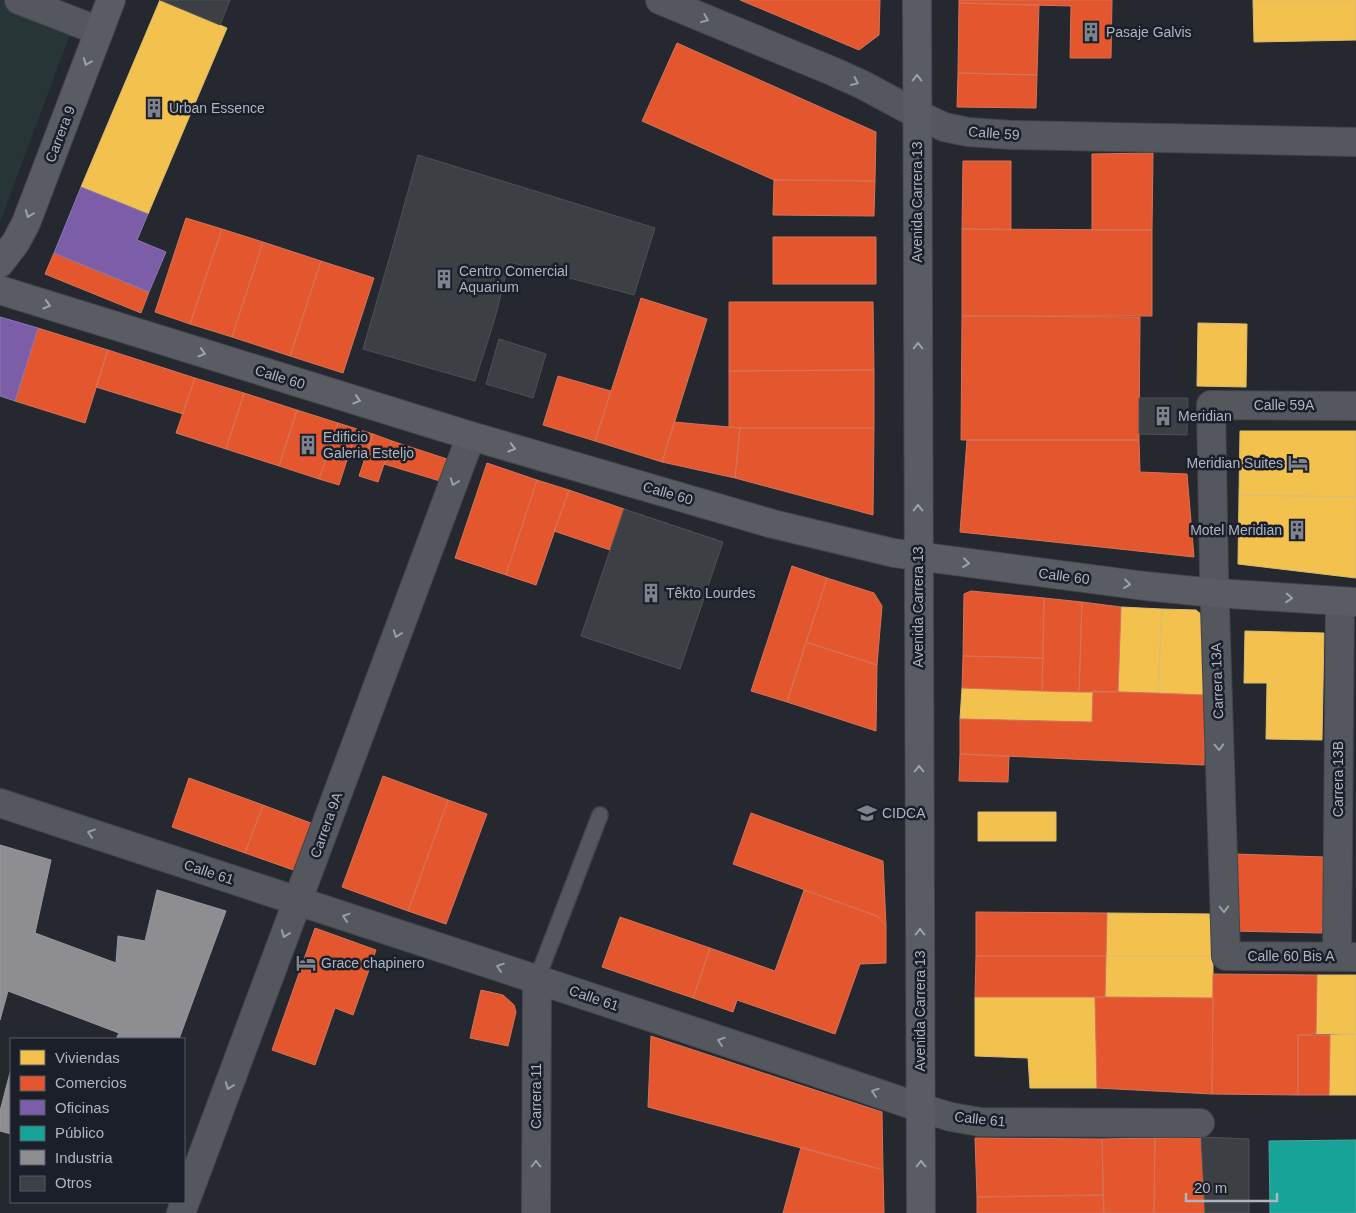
<svg xmlns="http://www.w3.org/2000/svg" width="1356" height="1213" font-family="Arial,sans-serif">
<rect width="100%" height="100%" fill="#25292f"/>
<!-- green -->
<path fill="#273537" d="M0,0H25L75,21L0,222Z"/>
<!-- homes -->
<path fill="#f2c14e" stroke="#debd70" d="M160,0L227,28L148,214L81,187Z
M1253,0H1356V40L1254,42Z
M1198,323L1247,324L1246,387L1197,386Z
M1240,431H1356V497L1239,495Z
M1239,495L1356,497V578L1238,564Z
M1121,607L1162,609L1158,693L1118,692Z
M1162,609L1196,610L1208,620L1205,695L1158,693Z
M1245,631L1324,633L1322,740L1266,739L1267,683H1244Z
M962,688L1093,691L1092,722L960,719Z
M978,812H1056V841H978Z
M1107,913L1213,914V956H1106Z
M1106,956H1213V998L1105,997Z
M1317,975H1356V1034H1316Z
M975,997H1095L1097,1088H1030L1028,1058L975,1056Z
M1356,1034V1095H1329L1330,1035Z"/>
<!-- shops -->
<path fill="#e4572e" stroke="#d4735a" d="M740,0H880L879,35L859,50Z
M959,0H1112L1111,58H1070L1071,6L959,3Z
M959,3L1039,5L1037,75L958,73Z
M677,43L876,132L875,181L774,180L642,121Z
M958,73L1037,75L1036,108L957,107Z
M1153,153L1152,230H1092V154Z
M963,161H1011V230L962,229Z
M774,180L875,181L874,216L773,215Z
M186,218L222,229L190,324L155,312Z
M222,229L263,242L232,337L190,324Z
M962,229L1152,230V316H962Z
M773,237H876V284H773Z
M263,242L321,261L290,356L232,337Z
M54,253L149,292L141,313L45,274Z
M321,261L374,278L343,373L290,356Z
M641,298L707,319L662,462L595,441Z
M729,302H873L874,370L729,371Z
M962,316L1140,317L1139,440H961Z
M38,328L108,350L85,423L15,401Z
M108,350L195,378L183,414L96,387Z
M874,370V428H740L729,427V371Z
M558,376L611,391L595,441L543,425Z
M195,378L244,393L226,449L176,433Z
M244,393L297,410L279,466L226,449Z
M297,410L338,423L319,479L279,466Z
M674,422L740,428L735,478L662,462Z
M338,423L357,429L339,485L319,479Z
M740,428H874L873,515L735,478Z
M357,429L373,434L364,460L349,455Z
M373,434L392,441L378,482L359,476Z
M967,440H1139L1140,472L1187,474L1194,557L960,532Z
M392,441L447,459L440,481L384,464Z
M487,463L537,480L506,575L455,558Z
M537,480L569,490L536,585L506,575Z
M569,490L624,509L610,550L554,531Z
M792,566L827,578L787,702L751,691Z
M827,578L874,593L882,606L877,665L806,642Z
M971,591L1044,598L1043,658L963,656L964,594Z
M1044,598L1082,602L1079,692L1042,691Z
M1082,602L1121,607L1118,692H1079Z
M806,642L877,665L876,731L787,702Z
M963,656L1043,658L1042,691L962,688Z
M1093,691L1205,695L1204,765L960,754V719L1092,722Z
M960,754L1009,756L1008,782L959,781Z
M383,776L448,800L408,911L342,887Z
M189,778L263,805L245,853L172,827Z
M448,800L487,814L446,924L408,911Z
M263,805L316,825L299,872L245,853Z
M751,813L883,861L886,925L877,916L733,864Z
M1234,854L1325,857L1322,933L1231,931Z
M804,890L877,916L886,925V963L860,964L835,1034L737,1000L733,1012L693,998L710,948L775,971Z
M976,912L1107,913L1106,956H976Z
M620,917L710,948L693,998L602,967Z
M315,928L376,950L353,1015L335,1008L315,1065L272,1050Z
M976,956H1106L1105,997H975Z
M1213,974L1317,975L1316,1034L1298,1035V1095L1212,1094Z
M481,990L503,995L514,1005L516,1012L508,1046L470,1038Z
M1095,997L1213,998L1212,1094L1097,1088Z
M1298,1035H1330L1329,1095H1298Z
M651,1036L882,1112L883,1170L648,1107Z
M1201,1137L1205,1213H1154L1155,1138Z
M975,1138L1102,1139L1103,1195L977,1197Z
M1155,1138L1154,1213H1104L1102,1139Z
M801,1147L883,1170L884,1213H783Z
M1103,1195L1104,1213H977V1197Z"/>
<!-- offices -->
<path fill="#7b5ea7" stroke="#8b78af" d="M81,187L148,214L137,240L166,252L149,292L54,253Z
M0,317L38,328L15,401L0,396Z"/>
<!-- public -->
<path fill="#17a398" stroke="#45a8a4" d="M1356,1140V1213H1270L1269,1141Z"/>
<!-- industry -->
<path fill="#8d8d92" stroke="#9799a0" d="M0,845L51,860L35,933L116,963L118,936L145,941L157,890L226,911L179,1039H116L119,1033L8,991L0,1020Z
M11,1069V1134L0,1131V1111Z"/>
<!-- building -->
<path fill="#3c3f44" stroke="#4d5157" d="M160,0H230L220,25Z
M418,155L655,228L634,295L509,262L495,318L475,381L363,349L394,242Z
M499,339L546,354L533,398L486,384Z
M1139,398H1188L1187,435L1139,434Z
M624,509L723,542L680,669L581,636Z
M1201,1137L1249,1139V1213H1205Z"/>
<g fill="none" stroke-linecap="round" stroke-linejoin="round">
<defs>
<path id="lane" d="M537,979L600,815"/>
<path id="street" d="M19,0L99,31
M660,0L832,71L863,85L917,114L944,127L968,132L1012,135L1356,142
M1356,406L1211,405L1214,575L1226,956L1356,957
M0,803C307,905 615,1003 921,1108L951,1117L980,1122L1200,1123
M1337,957L1340,602
M181,1213L471,436
M536,1213L537,979"/>
<path id="secondary" d="M917,0L921,1213
M0,263L16,242L26,223L111,0
M0,290L471,436L773,524L894,553L1145,586L1215,593L1356,602"/>
</defs>
<!-- lane casing -->
<use href="#lane" stroke="#42454a" stroke-width="18"/>
<!-- street casing -->
<use href="#street" stroke="#42454a" stroke-width="30"/>
<!-- secondary casing -->
<use href="#secondary" stroke="#42454a" stroke-width="30"/>
<!-- lane -->
<use href="#lane" stroke="#54575e" stroke-width="15"/>
<!-- street -->
<use href="#street" stroke="#54575e" stroke-width="28"/>
<!-- secondary -->
<use href="#secondary" stroke="#595c62" stroke-width="28"/>
</g>
<!-- one-way arrows -->
<defs><path id="oneway-chevron" d="M-2-3.5L2.5 0L-2 3.5" fill="none" stroke-width="1.6" stroke-linecap="round" stroke-linejoin="round" transform="scale(1.25)"/></defs>
<g stroke="#989da8">
<use href="#oneway-chevron" transform="translate(705 19) rotate(22)"/>
<use href="#oneway-chevron" transform="translate(855 82) rotate(25)"/>
<use href="#oneway-chevron" transform="translate(454 482) rotate(110)"/>
<use href="#oneway-chevron" transform="translate(397 634) rotate(110)"/>
<use href="#oneway-chevron" transform="translate(1219 747) rotate(88)"/>
<use href="#oneway-chevron" transform="translate(91 833) rotate(-162)"/>
<use href="#oneway-chevron" transform="translate(1224 909) rotate(88)"/>
<use href="#oneway-chevron" transform="translate(346 917) rotate(-162)"/>
<use href="#oneway-chevron" transform="translate(285 934) rotate(110)"/>
<use href="#oneway-chevron" transform="translate(500 967) rotate(-162)"/>
<use href="#oneway-chevron" transform="translate(721 1041) rotate(-161)"/>
<use href="#oneway-chevron" transform="translate(229 1086) rotate(110)"/>
<use href="#oneway-chevron" transform="translate(875 1092) rotate(-161)"/>
<use href="#oneway-chevron" transform="translate(536 1164) rotate(-90)"/>
</g>
<g stroke="#9ea2ae">
<use href="#oneway-chevron" transform="translate(87 62) rotate(111)"/>
<use href="#oneway-chevron" transform="translate(917 78) rotate(-90)"/>
<use href="#oneway-chevron" transform="translate(29 214) rotate(111)"/>
<use href="#oneway-chevron" transform="translate(47 305) rotate(17)"/>
<use href="#oneway-chevron" transform="translate(918 346) rotate(-90)"/>
<use href="#oneway-chevron" transform="translate(202 353) rotate(17)"/>
<use href="#oneway-chevron" transform="translate(357 400) rotate(17)"/>
<use href="#oneway-chevron" transform="translate(512 448) rotate(16)"/>
<use href="#oneway-chevron" transform="translate(918 508) rotate(-90)"/>
<use href="#oneway-chevron" transform="translate(966 563) rotate(7)"/>
<use href="#oneway-chevron" transform="translate(1127 584) rotate(7)"/>
<use href="#oneway-chevron" transform="translate(1289 598) rotate(4)"/>
<use href="#oneway-chevron" transform="translate(919 769) rotate(-90)"/>
<use href="#oneway-chevron" transform="translate(920 932) rotate(-90)"/>
<use href="#oneway-chevron" transform="translate(921 1164) rotate(-90)"/>
</g>
<!-- icons -->
<defs>
<symbol id="building-bare" viewBox="-9 -9 18 18"><path d="M-4-6H4V6H1V3H-1V6H-4ZM-2.5-4.3h1.7v1.8h-1.7ZM.8-4.3h1.7v1.8H.8ZM-2.5-1h1.7V.8h-1.7ZM.8-1h1.7V.8H.8Z" fill="#7f838e" stroke="#1a1f29" stroke-width="2.5" paint-order="stroke"/></symbol>
<symbol id="hotel-bare" viewBox="-9 -9 18 18"><path d="M-6-4.5h1.5V1H6V5H4.5V3h-9V5H-6ZM-4 0a1.8 1.8 0 1 1 3.6 0ZM.5 0V-2.5h3Q6-2.5 6 0Z" fill="#7f838e" stroke="#1a1f29" stroke-width="2.5" paint-order="stroke"/></symbol>
<symbol id="university-bare" viewBox="-9 -9 18 18"><path d="M0-5L7-2L0 1L-7-2ZM-4 1L0 2.5L4 1V4Q0 6-4 4Z" fill="#7f838e" stroke="#1a1f29" stroke-width="2.5" paint-order="stroke"/></symbol>
</defs>
<g fill-rule="evenodd">
<use href="#building-bare" x="1077" y="18" width="28" height="28"/>
<use href="#building-bare" x="140" y="94" width="28" height="28"/>
<use href="#building-bare" x="430" y="265" width="28" height="28"/>
<use href="#building-bare" x="1149" y="402" width="28" height="28"/>
<use href="#building-bare" x="294" y="431" width="28" height="28"/>
<use href="#hotel-bare" x="1284" y="449" width="28" height="28"/>
<use href="#building-bare" x="1283" y="516" width="28" height="28"/>
<use href="#building-bare" x="637" y="579" width="28" height="28"/>
<use href="#university-bare" x="853" y="799" width="28" height="28"/>
<use href="#hotel-bare" x="292" y="949" width="28" height="28"/>
</g>
<g text-anchor="middle" dominant-baseline="central" stroke-width="5" stroke-linejoin="round" paint-order="stroke">
<!-- poi labels -->
<g font-size="14" fill="#afb4c1" stroke="#1a1f29" text-anchor="start">
<text x="1106" y="32">Pasaje Galvis</text>
<text x="169" y="108">Urban Essence</text>
<text x="459" y="271">Centro Comercial<tspan x="459" dy="16">Aquarium</tspan></text>
<text x="1178" y="416">Meridian</text>
<text x="323" y="437">Edificio<tspan x="323" dy="16">Galeria Esteljo</tspan></text>
<text x="1283" y="463" text-anchor="end">Meridian Suites</text>
<text x="1282" y="530" text-anchor="end">Motel Meridian</text>
<text x="666" y="593">Têkto Lourdes</text>
<text x="882" y="813">CIDCA</text>
<text x="321" y="963">Grace chapinero</text>
</g>
<!-- street labels -->
<g font-size="14" fill="#afb4c1" stroke="#1a1f29">
<text transform="translate(994 133) rotate(4)">Calle 59</text>
<text transform="translate(60 134) rotate(-69)">Carrera 9</text>
<text transform="translate(917 202) rotate(-90)">Avenida Carrera 13</text>
<text transform="translate(280 377) rotate(17)">Calle 60</text>
<text x="1284" y="405">Calle 59A</text>
<text transform="translate(668 493) rotate(16)">Calle 60</text>
<text transform="translate(1064 576) rotate(7)">Calle 60</text>
<text transform="translate(918 607) rotate(-90)">Avenida Carrera 13</text>
<text transform="translate(1217 681) rotate(-92)">Carrera 13A</text>
<text transform="translate(1338 779) rotate(-90)">Carrera 13B</text>
<text transform="translate(326 825) rotate(-70)">Carrera 9A</text>
<text transform="translate(209 872) rotate(18)">Calle 61</text>
<text x="1291" y="956">Calle 60 Bis A</text>
<text transform="translate(594 998) rotate(19)">Calle 61</text>
<text transform="translate(920 1011) rotate(-90)">Avenida Carrera 13</text>
<text transform="translate(536 1096) rotate(-90)">Carrera 11</text>
<text transform="translate(980 1119) rotate(6)">Calle 61</text>
</g>
</g>
<!-- legend -->
<rect x="10" y="1038" width="175" height="165" fill="#1a1f29" stroke="#565b66"/>
<rect x="20" y="1050" width="25" height="15" fill="#f2c14e" stroke="#565b66"/>
<text x="55" y="1063" font-size="15" fill="#afb4c1">Viviendas</text>
<rect x="20" y="1076" width="25" height="15" fill="#e4572e" stroke="#565b66"/>
<text x="55" y="1088" font-size="15" fill="#afb4c1">Comercios</text>
<rect x="20" y="1100" width="25" height="15" fill="#7b5ea7" stroke="#565b66"/>
<text x="55" y="1113" font-size="15" fill="#afb4c1">Oficinas</text>
<rect x="20" y="1126" width="25" height="15" fill="#17a398" stroke="#565b66"/>
<text x="55" y="1138" font-size="15" fill="#afb4c1">Público</text>
<rect x="20" y="1150" width="25" height="15" fill="#8d8d92" stroke="#565b66"/>
<text x="55" y="1163" font-size="15" fill="#afb4c1">Industria</text>
<rect x="20" y="1176" width="25" height="15" fill="#3c3f44" stroke="#565b66"/>
<text x="55" y="1188" font-size="15" fill="#afb4c1">Otros</text>
<!-- scale -->
<path d="M1186 1193v8h91v-8" fill="none" stroke="#afb4c1" stroke-width="2.5"/>
<text x="1194" y="1193" font-size="15" fill="#afb4c1" stroke="#1a1f29" stroke-width="4" paint-order="stroke">20 m</text>
</svg>
